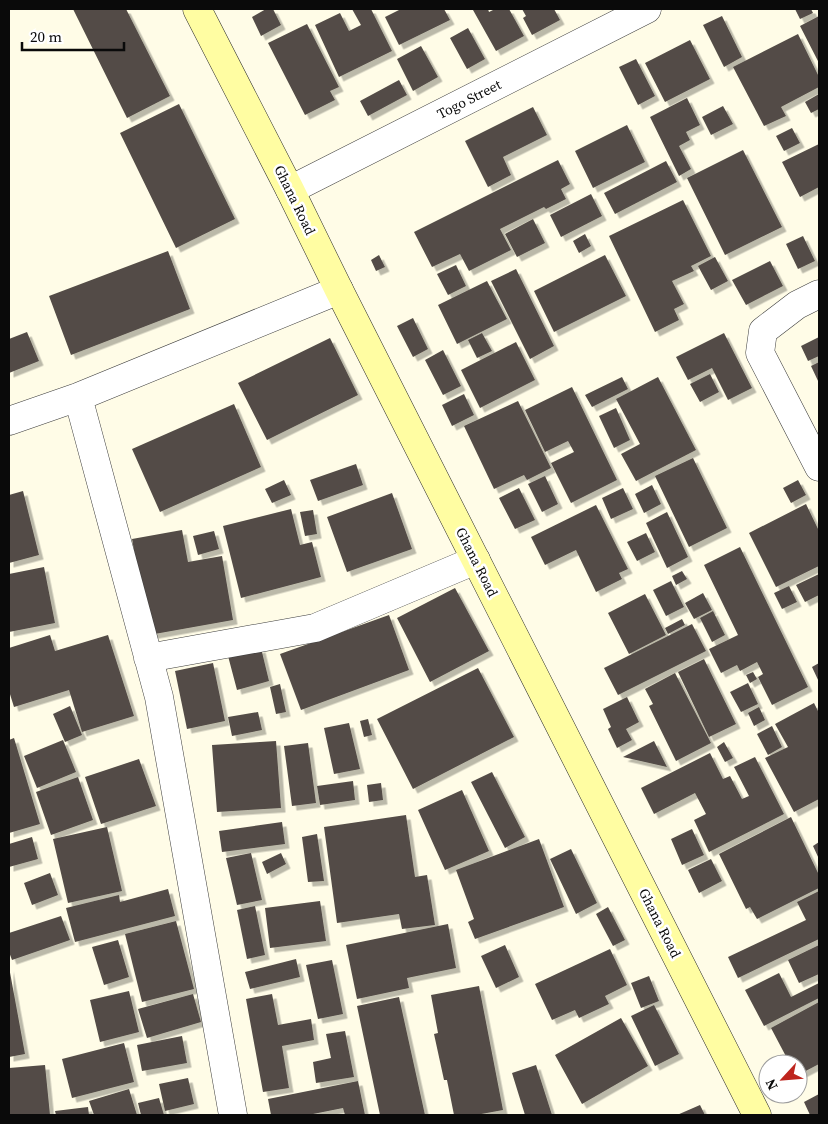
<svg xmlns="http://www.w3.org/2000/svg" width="828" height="1124" font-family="'Source Serif 4',serif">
<defs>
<filter id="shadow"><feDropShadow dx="4.5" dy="4.5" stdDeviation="0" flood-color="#0004"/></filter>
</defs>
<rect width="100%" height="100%" fill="#fffce7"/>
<!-- building -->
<path fill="#534c46" filter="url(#shadow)" d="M73,9H126L170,96L127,118Z
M266,9H273L281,25L261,36L252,17Z
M352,9H371L392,51L339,77L315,25L340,13L349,31L361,25Z
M401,9H444L450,20L399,45L385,17Z
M476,9H488L489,12L495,9H509L524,36L496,51L473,10Z
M522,9H554L560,20L532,35L523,18L526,16Z
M795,9H811L813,13L800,19Z
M722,16L742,57L724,67L703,25Z
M819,16V63L800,26Z
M307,24L339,87L330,91L335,100L305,115L268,43Z
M468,28L485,59L467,69L450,38Z
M798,34L819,77V87L781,107L786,116L764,126L733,67Z
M690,40L710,79L665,102L645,63Z
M421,46L438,77L413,91L397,59Z
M636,59L655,96L638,105L619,67Z
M399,80L407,95L368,116L360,101Z
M819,94V109L811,113L805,102Z
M687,98L700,125L686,132L690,140L679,146L691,169L679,176L650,117Z
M179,104L235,219L176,248L120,133Z
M723,106L733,124L711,135L702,117Z
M533,107L547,135L503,157L511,175L488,187L465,141Z
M627,125L645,162L593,188L575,151Z
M792,128L800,143L784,151L776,136Z
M819,144V187L800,197L782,162Z
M743,150L782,227L725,255L687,178Z
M558,160L570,184L561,189L566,199L546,209L544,207L500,229L511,250L469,271L460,254L432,267L414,232Z
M666,161L677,182L615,214L604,193Z
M591,194L602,216L561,237L550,215Z
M683,200L711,256L691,266L694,271L672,281L684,304L674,309L679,320L655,332L609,236Z
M533,219L545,243L517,257L505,234Z
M585,234L591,246L579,253L573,241Z
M803,236L815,261L798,269L786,244Z
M168,251L190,309L71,355L49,296Z
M379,255L385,267L376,271L371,260Z
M605,255L626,296L554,332L534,291Z
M715,257L728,281L711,290L698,266Z
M770,261L783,286L746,305L732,280Z
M456,265L466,286L448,295L437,274Z
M516,269L554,346L530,359L491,281Z
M487,281L507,319L457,344L438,305Z
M413,318L428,349L413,357L397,326Z
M27,332L39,361L9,373V339Z
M482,333L492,351L477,358L468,340Z
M724,333L752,388L728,400L712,368L688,380L676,357Z
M819,337V356L808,361L801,346Z
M330,338L358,395L267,440L238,383Z
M516,342L535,380L480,408L461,370Z
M443,350L461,386L443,395L425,360Z
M819,362V383L811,366Z
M710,374L719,392L700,402L690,384Z
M622,377L628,389L592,407L585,395Z
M658,377L696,450L636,481L621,454L640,444L616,399Z
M572,387L617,480L571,503L551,463L574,452L568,441L545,452L525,410Z
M464,394L474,415L452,426L442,405Z
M518,401L551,468L527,480L524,475L494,489L464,426Z
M234,404L261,467L160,512L132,449Z
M616,408L630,440L614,448L599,416Z
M693,458L727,528L689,547L655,476Z
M356,464L363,485L318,501L310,480Z
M545,476L558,504L542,512L528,484Z
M284,480L291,495L272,503L265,489Z
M798,480L806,495L791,503L783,488Z
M652,485L661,504L644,513L635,494Z
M519,488L535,520L515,529L499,498Z
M623,488L633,509L611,519L602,498Z
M23,491L39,555L9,563V495Z
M392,493L412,549L347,572L327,517Z
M806,504L819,531V566L776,587L749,533Z
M596,505L628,569L619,573L622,579L596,592L576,550L545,565L531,537Z
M291,509L300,545L312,542L321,577L241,598L223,526Z
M313,510L317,534L305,536L300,512Z
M667,512L688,557L667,568L646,523Z
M182,530L188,562L222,556L233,620L149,635L132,539Z
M214,531L219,549L198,555L193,536Z
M646,533L655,552L637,561L627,542Z
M740,547L808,687L772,705L758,677L763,674L757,662L740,671L737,665L721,673L709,649L738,635L704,565Z
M44,567L55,623L9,632V574Z
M682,571L687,579L676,585L672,576Z
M819,574V595L805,602L796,585Z
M671,581L684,607L666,616L653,590Z
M789,586L797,602L782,609L774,593Z
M455,588L489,651L430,682L397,618Z
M703,593L712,610L694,619L685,603Z
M645,594L666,635L629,654L608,613Z
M713,611L725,635L712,642L700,618Z
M389,615L409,670L301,710L280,654Z
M682,619L685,625L668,634L665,628Z
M692,624L706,651L618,695L604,668Z
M50,635L55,651L108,635L134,716L82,732L69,690L14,707L9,691V648Z
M261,648L269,681L237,690L228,656Z
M704,659L736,724L709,737L678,672Z
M213,663L225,721L187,729L175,671Z
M819,663V682L812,667Z
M478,668L514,737L413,789L377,719Z
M753,672L757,679L750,683L746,675Z
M675,673L711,743L676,761L649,706L653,704L645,689Z
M748,683L758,704L741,712L730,692Z
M280,684L286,712L276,714L270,687Z
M627,697L639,722L626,729L632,740L617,748L608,729L611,727L603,709Z
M814,703L819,713V799L794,812L765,758L788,747L775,724Z
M70,706L82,735L65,742L53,714Z
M759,707L765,720L754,726L748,713Z
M258,712L262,730L232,736L228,717Z
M368,719L372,735L364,737L360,721Z
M349,723L360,769L334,774L324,728Z
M772,726L782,747L768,755L757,734Z
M14,738L40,824L9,833V740Z
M63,740L76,772L37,788L24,756Z
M276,741L281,808L217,812L212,745Z
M654,741L667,767L623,757Z
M724,742L733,758L725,762L717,747Z
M308,743L316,803L292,806L284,746Z
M710,753L723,779L730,776L742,799L749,796L734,767L755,757L784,814L709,852L694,820L706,814L695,793L654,814L641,788Z
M139,759L156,806L101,824L85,777Z
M492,772L525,837L505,848L471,782Z
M78,777L93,820L51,835L36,792Z
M353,781L355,800L320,805L317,786Z
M381,783L383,800L369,802L367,785Z
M462,790L489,851L445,870L418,810Z
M406,815L415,877L427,875L435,925L402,929L399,914L337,923L324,827Z
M791,817L819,875V888L757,919L750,907L746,909L719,854Z
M282,822L285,844L222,852L219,831Z
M107,827L122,891L68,903L53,839Z
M692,829L704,855L682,865L671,839Z
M317,834L324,881L308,882L302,837Z
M32,837L38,859L9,867V844Z
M539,839L564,907L475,939L468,922L474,919L456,870Z
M819,842V859L813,846Z
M571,849L597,903L576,914L550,859Z
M251,853L262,900L237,905L226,858Z
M281,853L286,864L267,874L262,862Z
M711,859L722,881L699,893L688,870Z
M50,873L58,895L32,905L24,883Z
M168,889L175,916L75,942L66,908L119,895L120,902Z
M819,891V939L738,978L728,957L806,920L797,902Z
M320,901L326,941L270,948L265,908Z
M255,906L265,955L247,959L237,910Z
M608,907L625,940L613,946L596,914Z
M61,916L70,940L12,960L9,952V933Z
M176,921L194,989L142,1002L125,934Z
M448,924L456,968L407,978L409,988L357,999L346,945Z
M118,940L129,977L104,985L92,947Z
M505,945L519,977L496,988L481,956Z
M819,945V974L799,983L788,960Z
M610,949L627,985L605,996L609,1004L579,1018L575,1010L552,1020L535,984Z
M296,959L300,977L250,989L245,972Z
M332,960L343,1014L318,1019L306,965Z
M9,967L25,1054L9,1057Z
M779,973L791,997L819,983V998L764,1026L745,990Z
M649,976L659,1001L641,1008L631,983Z
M479,986L503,1110L476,1115H454L447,1080H444L434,1034L438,1033L431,995Z
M129,991L139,1032L100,1042L90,1000Z
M193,994L201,1022L147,1038L138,1009Z
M272,994L278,1025L311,1019L314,1040L282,1046L289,1088L263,1092L246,999Z
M399,997L425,1115H380L357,1006Z
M819,1002V1064L798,1075V1064H790L771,1028Z
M654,1005L679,1054L655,1066L631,1016Z
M621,1018L648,1066L582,1104L555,1055Z
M345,1031L354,1077L316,1083L313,1062L331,1058L326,1034Z
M182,1036L187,1063L142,1071L137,1045Z
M124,1043L134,1082L72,1098L62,1059Z
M45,1065L50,1115H9V1068Z
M536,1065L552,1115H525L512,1073Z
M188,1078L194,1104L165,1111L159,1084Z
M358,1081L365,1115H345L343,1108L308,1115H271L268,1099Z
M129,1089L137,1115H94L89,1101Z
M819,1094V1115H810L804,1102Z
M159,1098L164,1115H141L138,1103Z
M700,1105L705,1115H677Z
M88,1107L89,1115H56L55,1111Z"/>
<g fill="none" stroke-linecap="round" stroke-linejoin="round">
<defs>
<path id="street" d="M290,190L647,9
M819,294L797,305L763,331L760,353L819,467
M78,397L159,697L233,1115
M9,421L78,397L339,290
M148,658L315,628L476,560"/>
<path id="secondary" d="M197,9L290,190L339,290L757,1115"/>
</defs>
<!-- street casing -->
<use href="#street" stroke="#3d3d3d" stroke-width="29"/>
<!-- secondary casing -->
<use href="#secondary" stroke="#2c2c2c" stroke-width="29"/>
<!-- street -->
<use href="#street" stroke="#fff" stroke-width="28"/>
<!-- secondary -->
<use href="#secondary" stroke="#fffda2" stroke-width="28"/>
</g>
<g text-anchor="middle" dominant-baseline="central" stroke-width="5" stroke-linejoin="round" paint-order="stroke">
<!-- street labels -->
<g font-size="14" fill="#0a0a0a" stroke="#fff">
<text transform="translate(469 99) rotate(-27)">Togo Street</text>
<text transform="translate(295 200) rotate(64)">Ghana Road</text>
<text transform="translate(477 562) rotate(63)">Ghana Road</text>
<text transform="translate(660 923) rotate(63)">Ghana Road</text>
</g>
</g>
<!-- border -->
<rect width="828" height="1124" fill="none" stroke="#0a0a0a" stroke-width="20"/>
<!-- north arrow -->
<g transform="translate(783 1079) rotate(244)"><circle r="24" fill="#ffffff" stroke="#9d9d9d"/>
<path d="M0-4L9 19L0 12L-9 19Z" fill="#be251e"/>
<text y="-8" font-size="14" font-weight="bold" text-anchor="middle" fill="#0a0a0a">N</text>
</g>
<!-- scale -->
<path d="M22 42v8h102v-8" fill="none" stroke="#0a0a0a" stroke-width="2.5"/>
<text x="30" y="42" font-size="15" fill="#0a0a0a" stroke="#ffffff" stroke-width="4" paint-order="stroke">20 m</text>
</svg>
